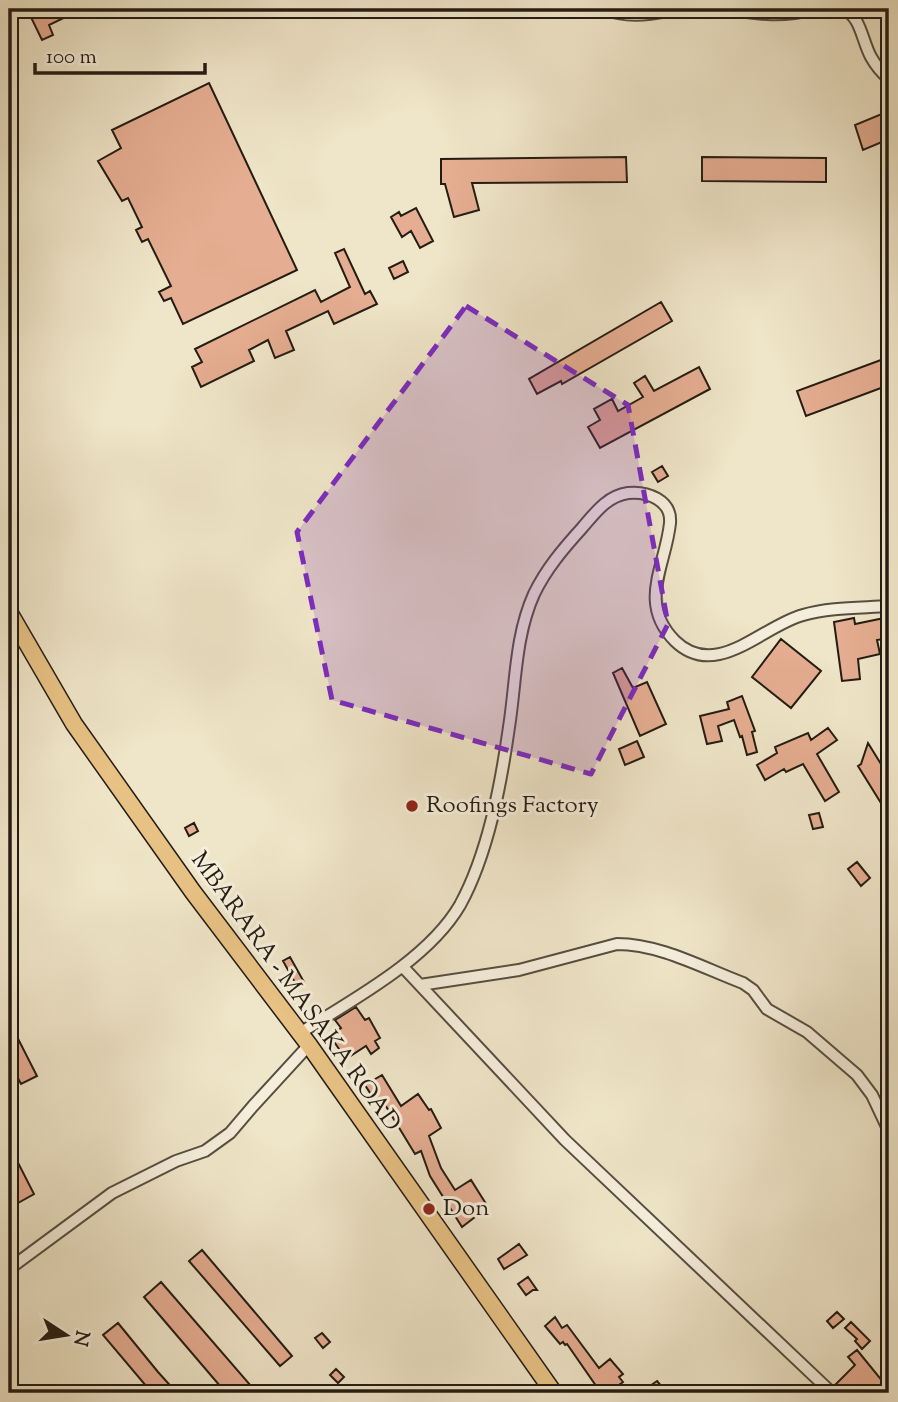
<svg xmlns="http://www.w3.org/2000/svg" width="898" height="1402" font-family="'Sorts Mill Goudy',serif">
<rect width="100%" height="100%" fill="#efe5c8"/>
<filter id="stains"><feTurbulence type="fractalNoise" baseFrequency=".00286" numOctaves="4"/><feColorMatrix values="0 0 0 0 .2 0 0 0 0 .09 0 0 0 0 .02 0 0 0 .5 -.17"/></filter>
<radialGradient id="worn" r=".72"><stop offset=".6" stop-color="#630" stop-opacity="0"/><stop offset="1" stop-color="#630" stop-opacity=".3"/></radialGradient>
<!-- building -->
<path fill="#e5ad91" stroke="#241c13" stroke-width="2" d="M27,9H82L49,25L53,35L42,40Z
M209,83L297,270L183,324L171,298L164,301L159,292L171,286L148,239L142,242L136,230L142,227L128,198L122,201L98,161L121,148L112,130Z
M889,111V139L863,150L855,125Z
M626,157L627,182L472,183L479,210L454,217L445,184H441V159Z
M702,157L826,158V182L702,181Z
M416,208L433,241L420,248L411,231L402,237L391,217L399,212L401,216Z
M344,249L365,294L370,291L377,304L334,324L328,311L286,331L294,350L275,358L268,340L249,350L254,361L201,387L192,367L202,362L195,349L315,290L321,302L350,287L335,253Z
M403,261L408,272L394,279L389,268Z
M661,302L672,321L562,384L561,381L537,394L529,379Z
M889,357V385L806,416L797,391Z
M699,367L710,389L600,448L588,427L600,420L594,409L612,399L618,411L643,397L634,383L645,376L654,391Z
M662,466L668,476L658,482L652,472Z
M889,617V638L877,640L880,654L858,659L860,679L842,681L834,622L854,618L855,624Z
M781,639L821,671L791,708L752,677Z
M622,668L633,688L647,682L666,724L640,736L613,673Z
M742,696L755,731L752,732L757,752L747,755L742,736L740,737L734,720L718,726L722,741L707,744L700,716L729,709L727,702Z
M828,728L837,740L817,754L839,792L825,801L803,764L786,772L784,769L765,780L757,765L777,753L775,747L808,733L811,740Z
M637,741L644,757L625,765L619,749Z
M868,743L889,777V816L858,766L861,764Z
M819,813L823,827L813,829L809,815Z
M194,823L198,831L189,836L185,828Z
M857,862L870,878L861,886L848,869Z
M290,957L304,982L297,986L283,961Z
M356,1007L365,1020L369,1018L380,1038L375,1041L379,1048L371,1054L366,1046L346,1059L330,1036L341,1028L335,1020Z
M9,1021L37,1076L21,1084L9,1061Z
M382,1075L401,1106L418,1094L429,1110L431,1109L441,1128L429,1136L441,1168L455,1190L471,1180L488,1207L462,1227L430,1176L421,1151L415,1154L384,1103L379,1107L365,1085Z
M9,1145L34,1194L18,1203L9,1186Z
M519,1244L527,1255L504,1269L498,1259Z
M202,1250L292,1356L280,1366L189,1261Z
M528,1277L537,1290H533L526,1295L518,1284Z
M161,1282L257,1393H226L144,1297Z
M837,1312L844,1319L833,1328L827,1321Z
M555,1317L562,1328L567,1325L599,1368L610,1359L623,1374L619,1377L623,1382L608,1393H602L599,1390L567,1344L565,1345L563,1342L560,1344L545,1326Z
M851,1322L870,1341L862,1349L855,1341L857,1339L845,1328Z
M118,1323L158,1372L177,1393H152L103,1335Z
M322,1333L330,1342L323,1348L315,1338Z
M857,1350L883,1382L889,1375V1393H844L836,1384L855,1365L848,1357Z
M336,1369L344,1377L338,1383L330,1375Z
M657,1381L667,1393H640Z"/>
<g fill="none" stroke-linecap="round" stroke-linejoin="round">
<defs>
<path id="minor" d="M602,9C631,19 650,14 680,9
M724,9C758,14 781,18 815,9
M843,9C861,16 862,41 871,57C876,66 881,72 889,79
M403,967L565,1140L832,1393
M420,985L519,970L617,944C660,944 703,968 743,983L753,990L767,1009L807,1032L857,1075L872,1095L889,1131
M300,1033C352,1000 428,960 460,905C488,854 501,784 509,727C516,683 515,636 534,594C546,569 563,549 582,528C595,513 607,496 628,493C647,491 672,500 670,523C666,565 637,603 675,641C716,681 762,626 803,615C830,607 861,608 889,606
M9,1269L112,1193L176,1161L205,1151L230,1133L253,1106L309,1045
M9,1387L14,1393"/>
<path id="highway" d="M9,612L74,724L193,892L309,1045L554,1393"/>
</defs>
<!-- minor casing -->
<use href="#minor" stroke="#574e40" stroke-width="14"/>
<!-- highway casing -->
<use href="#highway" stroke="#241c13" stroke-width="19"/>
<!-- minor -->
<use href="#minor" stroke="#f5eedb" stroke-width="10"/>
<!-- highway -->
<use href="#highway" stroke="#e8c284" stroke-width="16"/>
</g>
<!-- marked area -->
<path fill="#7b2cbf" fill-opacity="0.2" stroke="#7b2cbf" stroke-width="5" stroke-dasharray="14 9" stroke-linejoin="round" d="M466,306L628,405L668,624L591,774L332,700L297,532Z"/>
<!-- markers -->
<g fill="#8f2418" stroke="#f5eedb" stroke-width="2.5">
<circle cx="412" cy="806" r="7"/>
<circle cx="429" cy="1209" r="7"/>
</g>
<g text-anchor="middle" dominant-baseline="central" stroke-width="6" stroke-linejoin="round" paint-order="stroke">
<!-- poi labels -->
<g font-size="24" fill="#241c13" stroke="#f5eedb" text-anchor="start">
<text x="426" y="806">Roofings Factory</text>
<text x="443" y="1209">Don</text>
</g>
<!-- street labels -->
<g font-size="24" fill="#241c13" stroke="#f5eedb">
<text transform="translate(295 992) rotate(54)">MBARARA - MASAKA ROAD</text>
</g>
</g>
<!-- margin -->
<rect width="898" height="1402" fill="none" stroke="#efe5c8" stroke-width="35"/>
<rect x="10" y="10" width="877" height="1381" fill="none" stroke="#241c13" stroke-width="3.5"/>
<rect x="18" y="18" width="863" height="1367" fill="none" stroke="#241c13" stroke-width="2"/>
<!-- north arrow -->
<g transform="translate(66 1335) rotate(102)" stroke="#f5eedb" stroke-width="5" paint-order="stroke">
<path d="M0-5L12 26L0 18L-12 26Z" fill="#241c13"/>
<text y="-10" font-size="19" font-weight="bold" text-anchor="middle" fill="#241c13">N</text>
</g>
<!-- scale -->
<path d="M35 63v10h170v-10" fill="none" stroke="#241c13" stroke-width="3.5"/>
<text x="46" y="63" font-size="21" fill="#241c13" stroke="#f5eedb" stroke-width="5" paint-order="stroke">100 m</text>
<rect width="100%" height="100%" filter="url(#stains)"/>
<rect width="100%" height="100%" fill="url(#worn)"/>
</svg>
